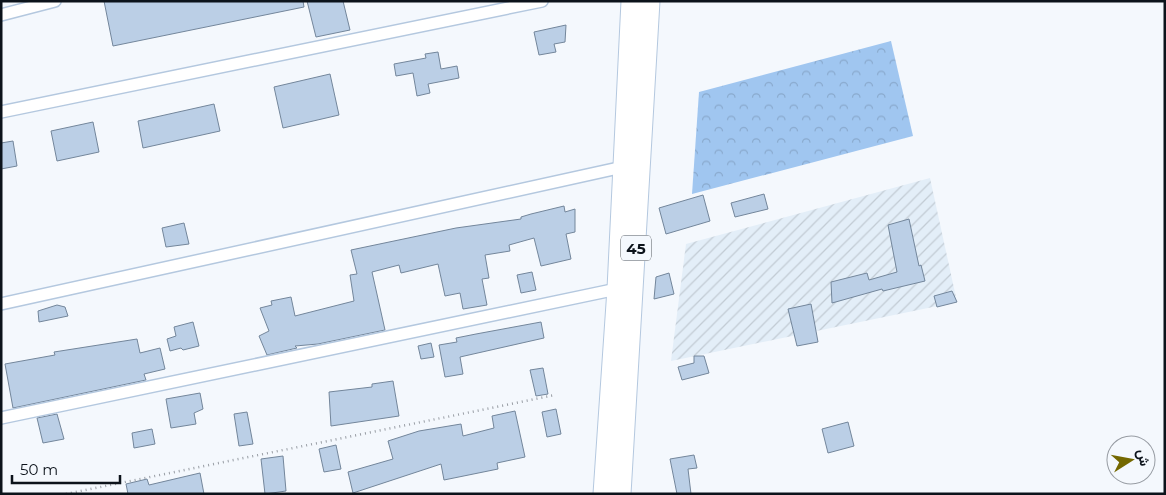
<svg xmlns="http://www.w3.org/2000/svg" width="1166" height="495" font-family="Montserrat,Vazirmatn,sans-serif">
<defs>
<pattern id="industrial-furrows" width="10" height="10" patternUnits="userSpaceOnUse" patternTransform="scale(1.25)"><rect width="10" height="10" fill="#e3eef8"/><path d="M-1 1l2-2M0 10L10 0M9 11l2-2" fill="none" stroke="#c2cbd4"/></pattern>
<pattern id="forest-crowns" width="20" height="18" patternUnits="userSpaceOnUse" patternTransform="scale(1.25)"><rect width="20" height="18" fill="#a0c6f0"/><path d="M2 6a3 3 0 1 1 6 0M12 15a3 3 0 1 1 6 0" fill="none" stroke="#89a9cd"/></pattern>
</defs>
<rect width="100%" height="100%" fill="#f4f8fd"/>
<!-- industrial -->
<path fill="url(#industrial-furrows)" d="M930,178L957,302L671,361L686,244Z"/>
<!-- forest -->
<path fill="url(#forest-crowns)" d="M891,41L913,136L692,194L699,92Z"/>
<!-- building -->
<path fill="#bbcfe6" stroke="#73869b" d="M104,1H303L304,7L113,46Z
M307,1H343L350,30L316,37Z
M566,25L565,42L554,44L556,52L539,55L534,32Z
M438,52L441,69L457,66L459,78L428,84L430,93L417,96L413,73L396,76L394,64L426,58L425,54Z
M330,74L339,115L283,128L274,87Z
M214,104L220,131L143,148L138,121Z
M93,122L99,152L57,161L51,131Z
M13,141L17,166L1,169V143Z
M764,194L768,209L735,217L731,203Z
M703,195L710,221L666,234L659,208Z
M564,206L565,212L575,209V232L566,234L571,259L541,266L534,238L509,245L510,251L485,255L489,278L482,279L487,305L463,309L460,293L445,296L438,264L401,273L399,265L372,272L385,330L318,344L295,346L297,348L267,355L259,336L269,331L260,308L272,305L271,301L291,297L295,316L354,301L350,275L357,274L351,250L456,228L521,219V217L531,214Z
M909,219L919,266L921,265L925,281L883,291L882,289L832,303L831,282L867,273L869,280L897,272L888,225Z
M184,223L189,244L166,247L162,228Z
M532,272L536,290L521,293L517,275Z
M669,273L674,294L654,299L656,277Z
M952,291L957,302L937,307L934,296Z
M811,304L818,342L797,346L788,309Z
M57,305L65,307L68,316L39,322L38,311Z
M193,322L199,346L183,350L181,348L170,351L167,339L176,336L174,327Z
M541,322L544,338L460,357L463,374L445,377L439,345L457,342L456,338L476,334Z
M137,339L140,353L160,348L165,369L144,374L146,380L13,408L5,364L55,355L54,352Z
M431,343L434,357L421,359L418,346Z
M694,356H704L709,373L682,380L678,367L694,363Z
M543,368L548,394L536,396L530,370Z
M393,381L399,416L331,426L329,392L372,387V384Z
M200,393L203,409L194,413L196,424L171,428L166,399Z
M556,409L561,434L547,437L542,412Z
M515,411L525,457L497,463L498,469L444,480L441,464L353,493L348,472L393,459L388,441L419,431L461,424L463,436L494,428L492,416Z
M247,412L253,444L239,446L234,414Z
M57,414L64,439L43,443L37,418Z
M848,422L854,446L828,453L822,429Z
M152,429L155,444L134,448L132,433Z
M336,445L341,469L324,472L319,449Z
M694,455L697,468L688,469L691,494H677L670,459Z
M283,456L286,491L265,494L261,459Z
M200,473L204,494H128L126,484L147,479L149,485Z"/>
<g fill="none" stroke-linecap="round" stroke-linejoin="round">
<defs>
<path id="minor" d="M1,15L55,1
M1,112L542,1
M1,304L623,167
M1,418L617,289"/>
<path id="trunk" d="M603,494L617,289L631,1
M621,494L650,1"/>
</defs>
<!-- minor casing -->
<use href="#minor" stroke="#b4c8df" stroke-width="14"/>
<!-- trunk casing -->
<use href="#trunk" stroke="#b4c8df" stroke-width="21"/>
<!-- path -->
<path stroke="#989da4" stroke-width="2.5" stroke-dasharray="1 4" stroke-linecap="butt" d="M66,494L555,395"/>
<!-- minor -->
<use href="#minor" stroke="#fff" stroke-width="11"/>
<!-- trunk -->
<use href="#trunk" stroke="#fff" stroke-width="19"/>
</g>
<g text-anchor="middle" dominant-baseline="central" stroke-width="4.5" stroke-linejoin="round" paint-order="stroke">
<!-- shield labels -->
<rect fill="#f4f8fd" stroke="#52585f" stroke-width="1" x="621" y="235.5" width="30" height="25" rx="4"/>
<g font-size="15" font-weight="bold" fill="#0c131b">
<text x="636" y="248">45</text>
</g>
</g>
<!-- border -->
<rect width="1166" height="495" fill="none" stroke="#0c131b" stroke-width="5"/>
<!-- north arrow -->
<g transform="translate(1131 460) rotate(79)"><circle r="24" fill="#f4f8fd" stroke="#979ca3"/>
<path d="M0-4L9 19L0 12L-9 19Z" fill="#746800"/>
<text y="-8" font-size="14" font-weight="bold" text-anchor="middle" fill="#0c131b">ش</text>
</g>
<!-- scale -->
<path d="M12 475v8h108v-8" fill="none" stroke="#0c131b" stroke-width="2.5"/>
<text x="20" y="475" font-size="15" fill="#0c131b" stroke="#f4f8fd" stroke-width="4" paint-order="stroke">50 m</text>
</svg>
